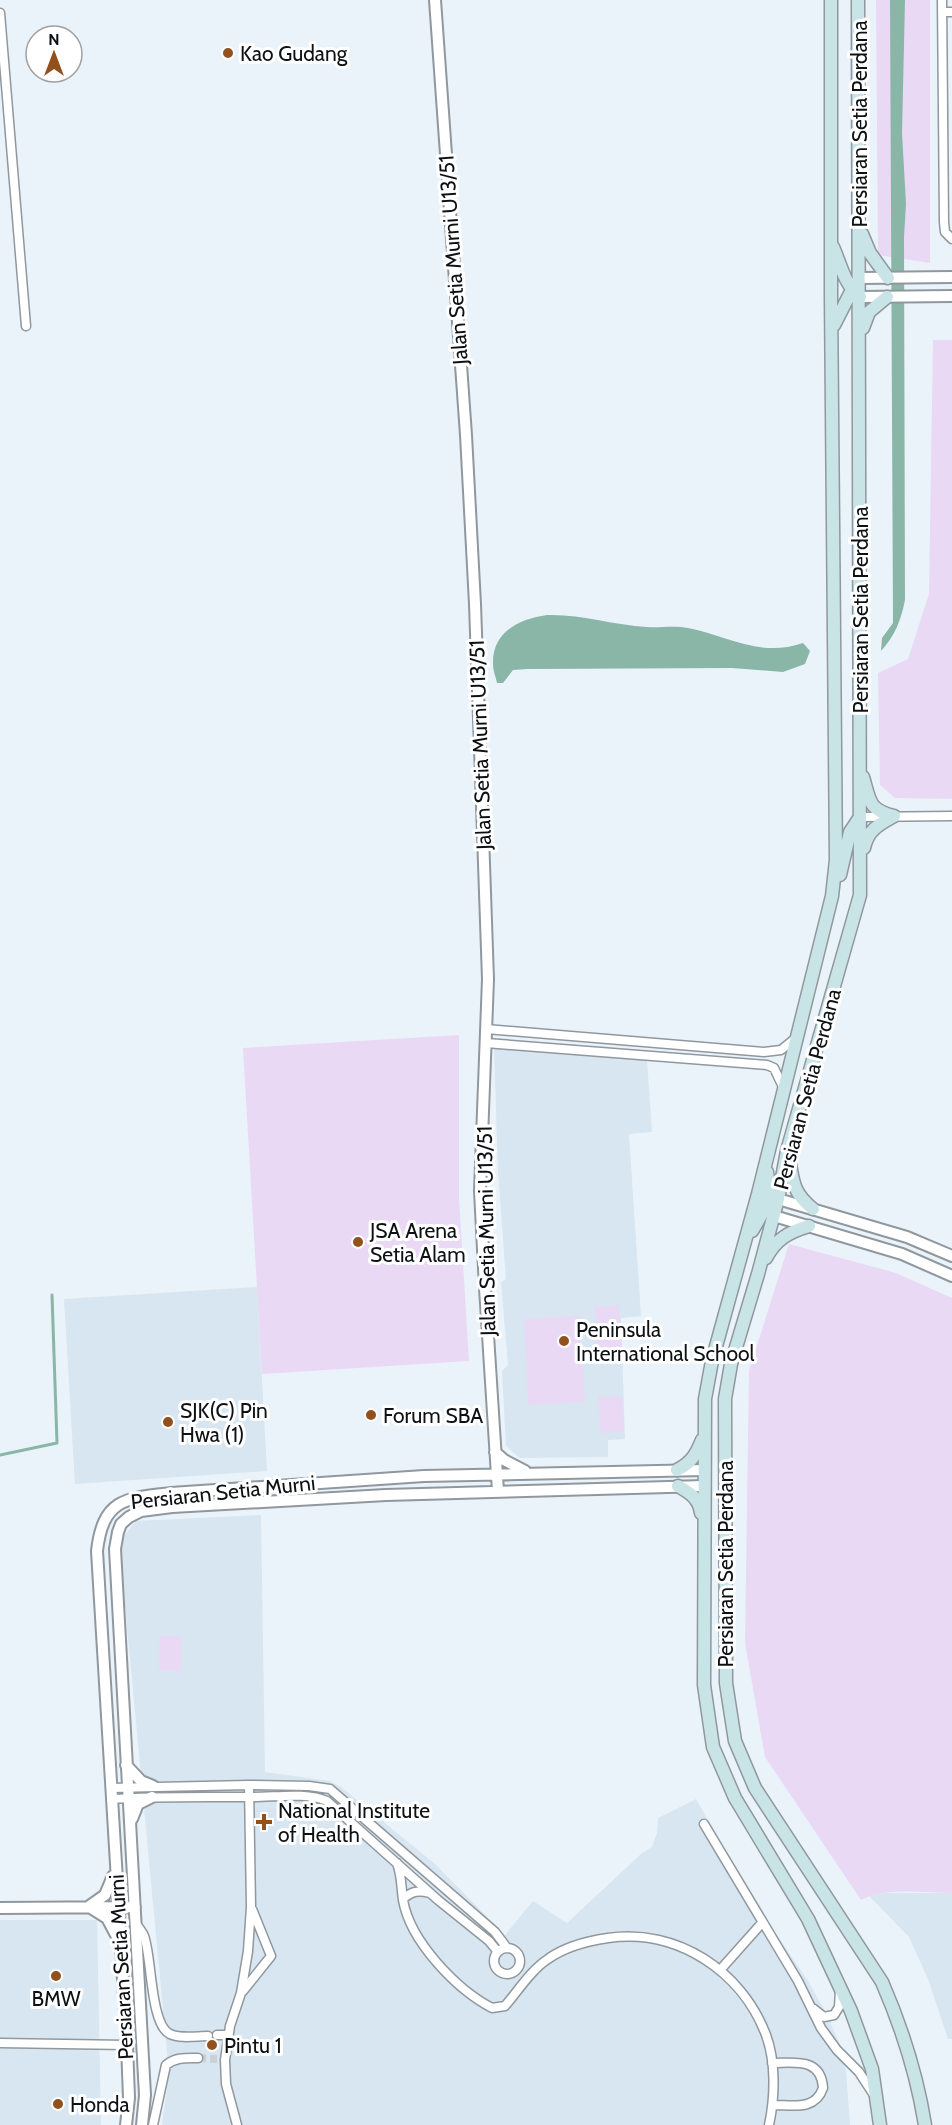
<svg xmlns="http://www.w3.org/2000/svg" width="952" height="2125" font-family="Cabin,sans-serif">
<rect width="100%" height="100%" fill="#eaf3fa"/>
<!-- built -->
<path fill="#d7e6f1" d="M494,1048L647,1060L652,1132L629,1134L641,1316L621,1318L625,1439L608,1440V1457L520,1458L506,1446L502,1371L508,1365L501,1282L506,1279L498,1171Z
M257,1287L267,1471L75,1484L64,1299Z
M261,1515L265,1772L330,1781L341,1787L435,1864L505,1935L533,1901L567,1923L641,1854L652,1847L657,1833L658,1818L696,1799L758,1908L808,1981L826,2013L838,2040L846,2071L850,2125H162L169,2073L119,1542L136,1521Z
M885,1893H952V2039H948L928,1979L909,1937L869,1896Z
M0,1920H97L101,2125H0Z"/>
<!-- green -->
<path fill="#e9d9f5" d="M876,0H930V263L878,255Z
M933,340H952V799L895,798L880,785L878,673L908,659L929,594Z
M459,1035V1198L469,1361L262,1374L243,1048Z
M789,1244L896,1273L952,1298V1893C923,1893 887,1887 861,1900L765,1757L745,1643L749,1371Z
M619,1305L622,1353L598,1354L595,1307Z
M580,1316L585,1402L528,1405L524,1319Z
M622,1396L624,1431L601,1433L598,1397Z
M159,1636H181V1671H159Z"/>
<!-- water -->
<path fill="#8ab6a7" d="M890,0H905L902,133L906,204L904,237L905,600C901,620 895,636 881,651L882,638L893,623Z
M547,615C581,614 613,625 647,627C660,628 675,625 688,628C729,636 760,658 803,643L810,651L805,664L783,672L732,668L528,669L513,670L503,683H497C496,677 493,671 493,664C492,632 519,619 547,615Z"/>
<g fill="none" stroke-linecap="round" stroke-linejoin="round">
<!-- stream -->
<path stroke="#8ab6a7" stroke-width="3" d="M0,1455L57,1443L52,1295"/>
<!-- minor-tunnel -->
<path stroke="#c9d1d7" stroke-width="8" stroke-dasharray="8 4" stroke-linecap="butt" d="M198,2058L217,2059"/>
<defs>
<path id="minor" d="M942,0L944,222L945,232L952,239
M942,12H952
M0,13L26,326
M860,817L952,816
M486,1029L764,1052L781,1050L797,1037
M486,1043L767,1065L774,1068L784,1089
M111,1788L249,1785L309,1786L330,1789L495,1932L507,1948
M111,1799C159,1796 206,1797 254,1797C277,1797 306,1792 327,1801L438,1900L489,1941L498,1952
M704,1824L798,1981L821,2028L837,2050L859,2072L874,2095
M397,1863C402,1877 401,1887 403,1900C410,1941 456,1989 492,2008L505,2006C518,1991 531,1970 548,1959C566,1946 587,1941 608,1938C677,1928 742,1971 766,2035C776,2062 775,2097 769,2125
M403,1899C412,1891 418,1890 430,1893
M136,1924C139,1928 142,1931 144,1936C152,1956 150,2025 170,2034C180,2039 197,2036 208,2036
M494 1961a13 13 0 1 1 26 0a13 13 0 1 1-26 0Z
M721,1969L762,1923
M243,1991L271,1956L252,1909
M814,2009L824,2017L834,2015L839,2007L840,1990
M217,2035H228
M0,2043L127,2045
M772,2063C794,2063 821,2057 823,2088C815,2111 793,2105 773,2105
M153,2125L166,2065C176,2057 186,2058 198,2058
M237,2125L226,2084L225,2060L230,2026L241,1993L248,1951L251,1907L249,1785"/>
<path id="tertiary" d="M435,0L466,435L475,604L488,979L480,1191L485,1288L498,1491
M860,278L952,277
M860,297L952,296
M778,1199L907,1237L952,1256
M774,1216L902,1254L952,1276
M495,1452L504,1460L525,1471
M126,1765L141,1781L153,1786
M132,1819L138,1804L152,1797
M88,1907L105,1895L113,1876
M0,1908L135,1907
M91,1908L107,1918L116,1935
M126,2125L129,2098L127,2045L97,1551C103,1499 125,1498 171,1493L424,1476L704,1470
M142,2125L145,2095L115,1549L118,1532L121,1524L129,1517L141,1511L172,1507L386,1495L704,1486"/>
<path id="secondary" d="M831,0V298L836,860L832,896L758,1194L712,1361L705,1399L704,1685L713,1747L735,1798L808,1919L851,2011L872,2069L880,2125
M858,0L860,895L787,1151L778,1199L758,1274L731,1364L725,1399L726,1683L735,1741L755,1788L882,1982C902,2028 917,2075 925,2125
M862,234L870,253L888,278
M833,247C841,265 844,284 860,297
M834,325L855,284
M863,328L869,312L887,297
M863,777C870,800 868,810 894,816
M864,848C868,830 878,825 894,816
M840,875L850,832L860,817
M789,1158C793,1182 793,1193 813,1209
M752,1231C766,1208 771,1199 767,1172
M766,1258C776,1239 789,1232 809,1226
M677,1470C691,1463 696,1455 702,1440
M678,1486C690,1493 699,1498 701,1513"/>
</defs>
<!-- minor casing -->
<use href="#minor" stroke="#90989e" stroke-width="11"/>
<!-- tertiary casing -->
<use href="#tertiary" stroke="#90989e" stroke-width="14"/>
<!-- secondary casing -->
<use href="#secondary" stroke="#90989e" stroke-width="15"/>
<!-- minor -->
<use href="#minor" stroke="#fff" stroke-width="8"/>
<!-- tertiary -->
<use href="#tertiary" stroke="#fff" stroke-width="10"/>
<!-- secondary -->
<use href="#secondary" stroke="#c9e4e7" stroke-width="12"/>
</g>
<!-- markers -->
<g fill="#92501d" stroke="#fff" stroke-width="2">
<circle cx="228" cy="53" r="6"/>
<circle cx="358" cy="1242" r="6"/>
<circle cx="564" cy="1341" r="6"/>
<circle cx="371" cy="1415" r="6"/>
<circle cx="168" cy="1422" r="6"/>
<path d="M261 1813h6v6h6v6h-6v6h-6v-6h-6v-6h6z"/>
<circle cx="56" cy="1976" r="6"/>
<circle cx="212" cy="2045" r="6"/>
<circle cx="58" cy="2104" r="6"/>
</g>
<g text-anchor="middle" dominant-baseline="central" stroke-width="6" stroke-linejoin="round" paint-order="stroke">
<!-- poi labels -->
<g font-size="21" fill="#0e1113" stroke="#fff" text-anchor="start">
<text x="240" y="53">Kao Gudang</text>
<text x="370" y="1230">JSA Arena<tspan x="370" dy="24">Setia Alam</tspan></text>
<text x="576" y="1329">Peninsula<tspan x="576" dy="24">International School</tspan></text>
<text x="180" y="1410">SJK(C) Pin<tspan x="180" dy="24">Hwa (1)</tspan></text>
<text x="383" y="1415">Forum SBA</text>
<text x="278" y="1810">National Institute<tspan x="278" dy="24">of Health</tspan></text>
<text x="56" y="1998" text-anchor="middle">BMW</text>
<text x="224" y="2045">Pintu 1</text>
<text x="70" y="2104">Honda</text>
</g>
<!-- street labels -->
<g font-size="21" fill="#0e1113" stroke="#fff">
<text transform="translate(859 124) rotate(-90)">Persiaran Setia Perdana</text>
<text transform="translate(453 260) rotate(-94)">Jalan Setia Murni U13/51</text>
<text transform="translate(860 610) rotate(-90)">Persiaran Setia Perdana</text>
<text transform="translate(480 745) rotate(-92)">Jalan Setia Murni U13/51</text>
<text transform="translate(807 1089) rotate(-75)">Persiaran Setia Perdana</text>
<text transform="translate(486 1231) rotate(-91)">Jalan Setia Murni U13/51</text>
<text transform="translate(223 1492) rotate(-6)">Persiaran Setia Murni</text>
<text transform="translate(725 1564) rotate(-90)">Persiaran Setia Perdana</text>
<text transform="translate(121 1967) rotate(-93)">Persiaran Setia Murni</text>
</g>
</g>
<!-- north arrow -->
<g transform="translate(54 54)"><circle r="28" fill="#ffffff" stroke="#9fa0a1" stroke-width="1.5"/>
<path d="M0-4.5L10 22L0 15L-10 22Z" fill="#92501d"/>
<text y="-9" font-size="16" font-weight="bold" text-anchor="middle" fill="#0e1113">N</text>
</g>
</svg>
